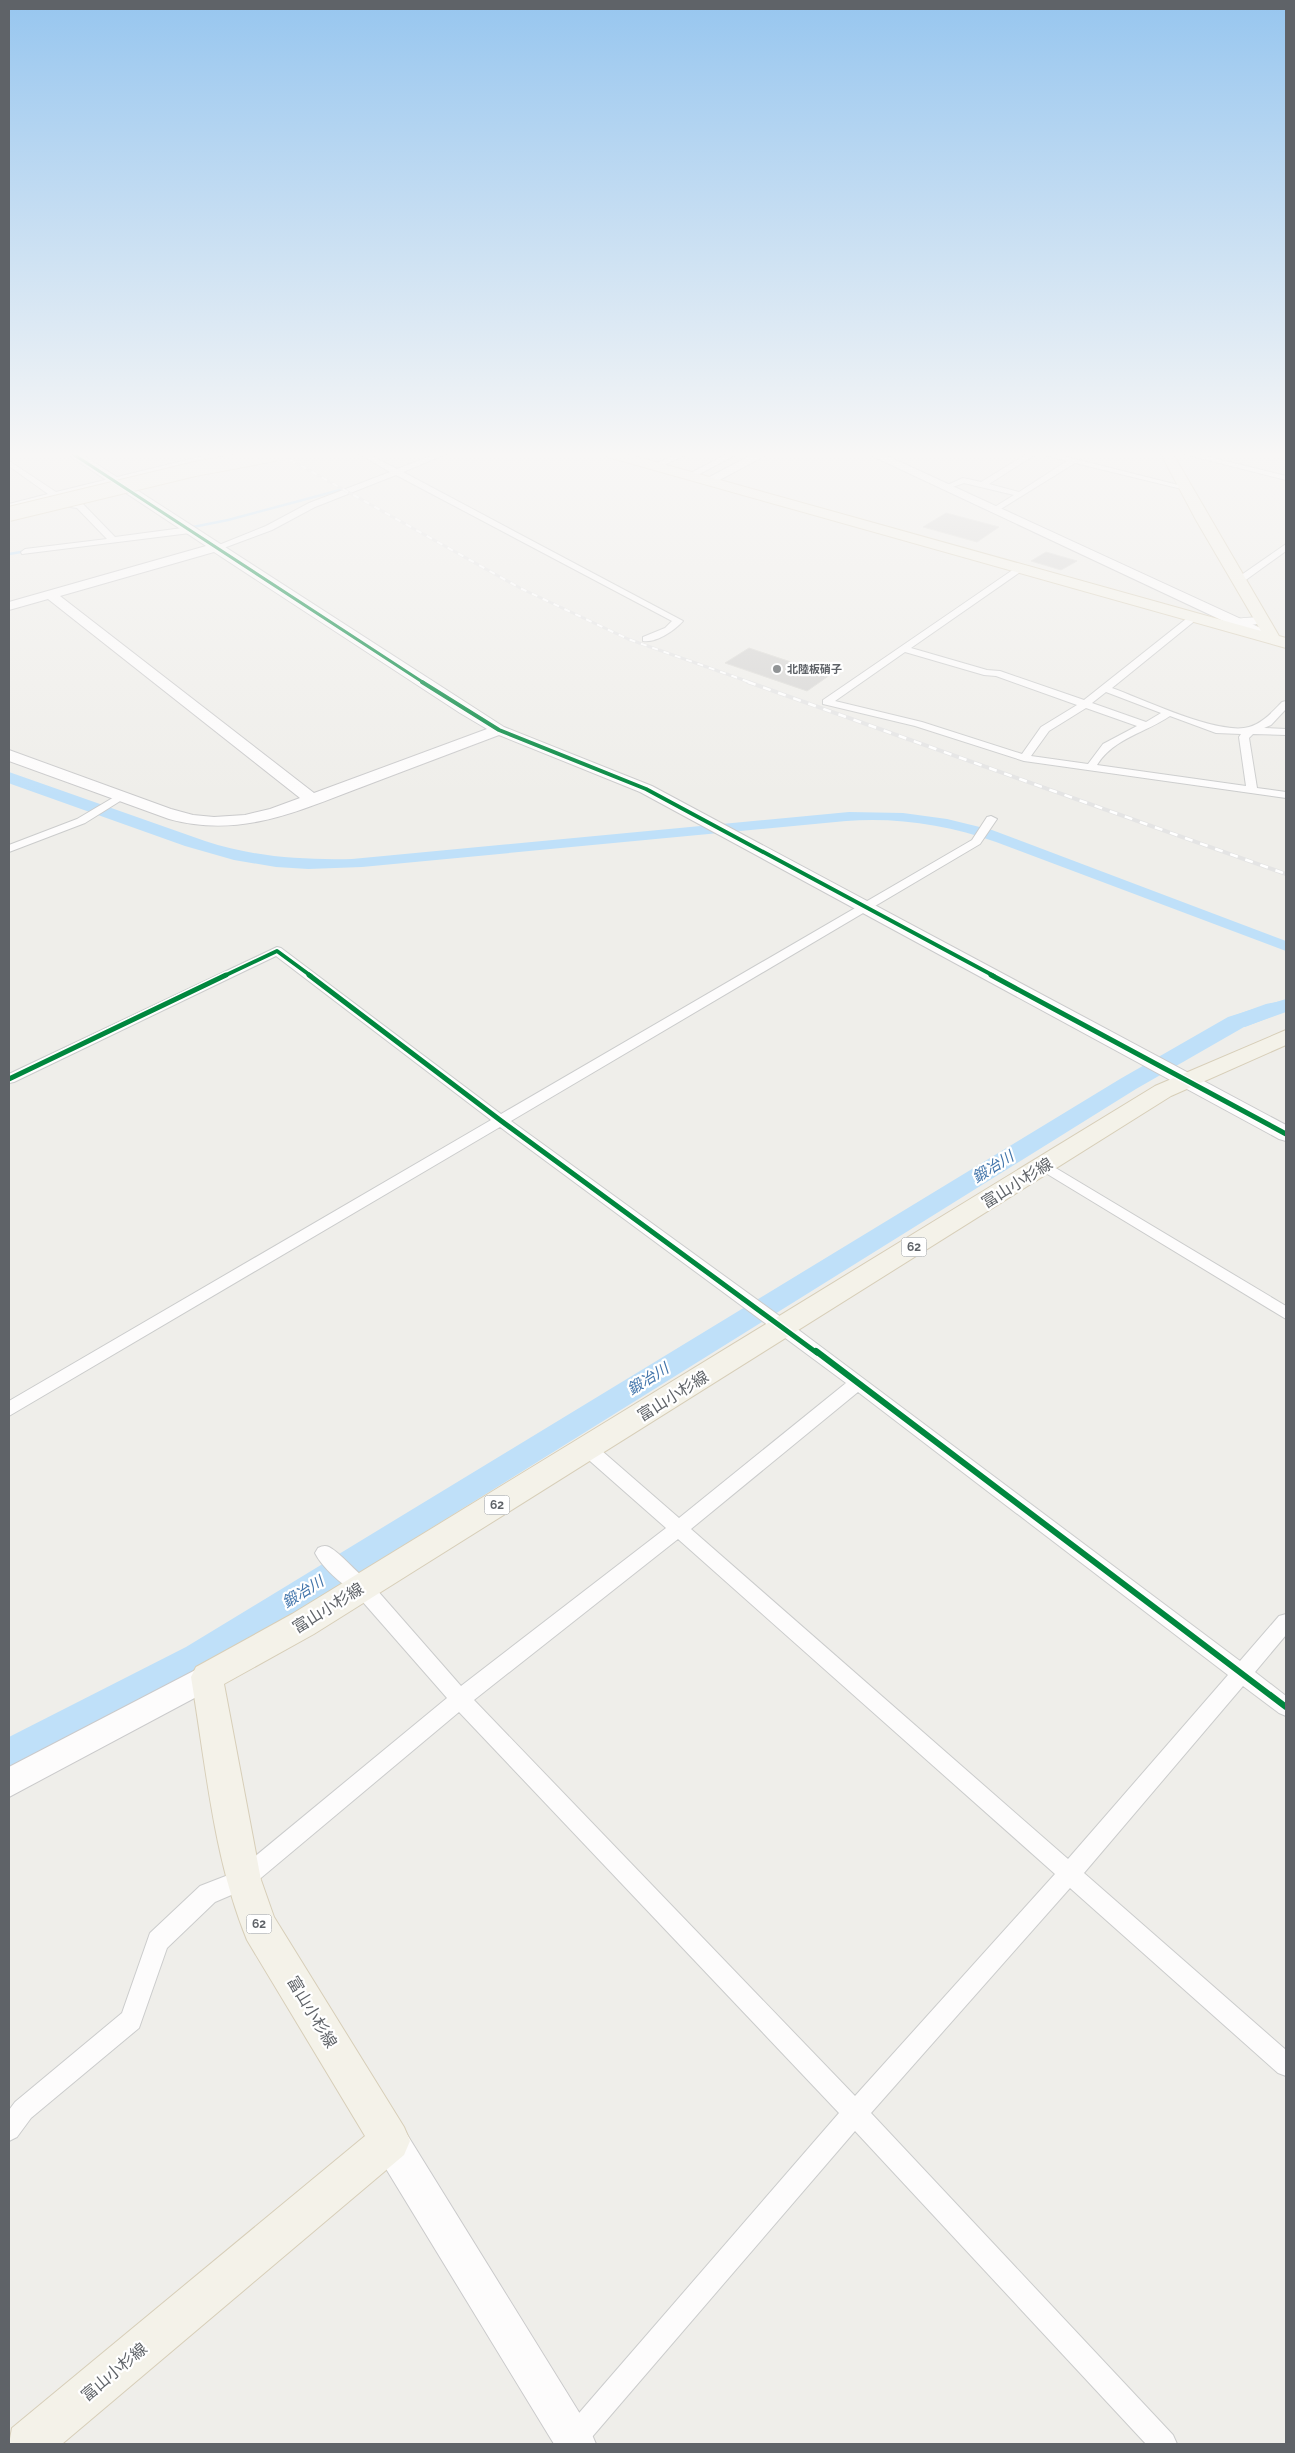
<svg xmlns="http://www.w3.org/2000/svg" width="1295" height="2453" font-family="Raleway,'Noto Sans JP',sans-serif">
<rect width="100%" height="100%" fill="#efeeea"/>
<!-- water -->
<path fill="#bfe0f9" d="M9,772L205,841C254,857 301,860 352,859L849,812L903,813L947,819L992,830L1286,941V951L996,842C948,825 897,817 846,821L362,867L308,869L276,867L234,860L185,846L11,784L9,783Z
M1286,1000V1011L1245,1027L1230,1017L1266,1004Z"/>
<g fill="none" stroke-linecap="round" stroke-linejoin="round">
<!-- stream -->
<path stroke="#bfe0f9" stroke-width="2.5" d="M188,528L228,520L340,490
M9,554L27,551"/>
<!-- river -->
<path fill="#bfe0f9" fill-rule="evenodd" d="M1286,999V1012L1244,1027L1136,1089L208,1667L9,1770V1737L186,1647L1120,1079L1228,1017Z"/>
</g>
<!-- building -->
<path fill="#d6d5d3" stroke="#deddd9" d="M946,513L999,527L977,542L923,527Z
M1046,552L1077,561L1061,570L1031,561Z
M749,648L830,675L807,691L725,663Z"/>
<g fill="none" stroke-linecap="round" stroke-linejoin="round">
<defs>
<path id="street" d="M211,454H224L9,508V504L48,494L9,466V461L56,492Z
M359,454H368L397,469L436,454H446L403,472L683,621C674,631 656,643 643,641V637L665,628L672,621L396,475L315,507L272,530L221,549L214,547L266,526L309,503L390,472Z
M677,454H687L658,468L651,466Z
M727,454H737L692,478L685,476Z
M1027,454H1036L989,484L1019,492L1067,461L1042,454H1055L1190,488L1186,490L1075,463L996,512L992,510L993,508L1014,495L964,483L947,489L943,487L963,478L981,482Z
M1184,454H1197L1286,476V480Z
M64,502L83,504L115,537L190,527L194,530L190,533L22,554L21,552L25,549L107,539L77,508L64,506Z
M1286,544V551L1243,582H1237V578Z
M1020,565L1023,566V570L911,648L987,670L1000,671L1084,700L1191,615H1197V619L1112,688C1143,699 1219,736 1249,727C1263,723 1272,712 1282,702L1286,701V709L1271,725L1264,728L1286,729V735L1253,734L1249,738L1257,788L1286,792V798L1024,761L915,726L823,704V700ZM905,652L984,675L996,676L1077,705L1041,727L1022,754L922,722L835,701ZM1106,692L1161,713L1146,722L1092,703ZM1086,708L1137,726L1103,744L1088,764L1031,756L1049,731ZM1170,716L1216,733L1241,734L1239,737L1246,786L1097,765C1114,738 1145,733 1170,716Z
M1263,616L1268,619C1260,626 1242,627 1233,621C1241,616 1254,619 1263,616Z
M121,793L125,794V798L85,823L9,852V845L77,819Z
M991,816L997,819L980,844L511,1121L796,1328L1240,1661L1279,1616L1286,1614V1635L1255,1672L1286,1696V1716L1279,1713L1243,1686L1084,1873L1286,2050V2076L1278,2073L1070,1888L871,2113L1173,2435L1177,2444H1146L855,2131L586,2444H556L560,2435L839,2113L459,1712L250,1887L215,1902L167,1948L139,2028L31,2118L17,2137L9,2141V2110L15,2102L122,2013L150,1933L200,1886L236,1872L447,1698L355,1593C341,1583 323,1569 315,1553L318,1548C322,1546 325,1545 329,1547C342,1554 355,1572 369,1581L461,1686L666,1528L582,1454L579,1449L582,1444L588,1442L594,1444L679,1518L846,1383L500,1127L9,1416V1401L491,1120L276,956L14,1082L9,1083V1074L277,947L281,948L501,1114L972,840L987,817ZM858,1392L1228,1675L1068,1859L691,1529ZM678,1539L1055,1874L855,2096L474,1700Z
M1044,1161L1286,1306V1319L1039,1169L1037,1166Z"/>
<path id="secondary" d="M67,454H81L504,727L652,786L1286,1125V1141L1279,1139L640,792L499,735C455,752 411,768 367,785C300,810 242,839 169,819L9,761V750L171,809L193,815L214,817L245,815L270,809L300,798L48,599L9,610V602L206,546ZM214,552L460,713L487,729L314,793L60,596Z
M753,454H768L712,484L708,485L702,481Z
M868,454H883L1278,636L1280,639L1278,642H1268Z
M207,1664L217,1668L221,1677L217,1686L9,1797V1767Z
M390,2123L403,2128L590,2430L596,2444H554L377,2154L372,2141L377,2128Z"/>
<path id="primary" d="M219,454H238L237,457L190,470L184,466L185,463Z
M607,454H627L1261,631L1196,520L1161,454H1173L1279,636L1286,638V648L608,457Z
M1286,1030V1045L1171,1096L314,1634L224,1684L261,1880L274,1917L404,2127L410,2141L404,2155L62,2444H9L12,2428L365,2136L247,1940C213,1857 206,1765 191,1677L196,1667L292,1614L1155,1086Z"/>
</defs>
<!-- street casing -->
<use href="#street" stroke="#cbcccc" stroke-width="2"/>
<!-- secondary casing -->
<use href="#secondary" stroke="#cacacb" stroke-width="2"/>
<!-- primary casing -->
<use href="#primary" stroke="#d7ceb8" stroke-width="2"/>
<!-- street -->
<use href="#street" fill="#fdfcfc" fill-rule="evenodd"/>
<!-- secondary -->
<use href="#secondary" fill="#fdfcfc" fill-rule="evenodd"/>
<!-- primary -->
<use href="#primary" fill="#f4f2e9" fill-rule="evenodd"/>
<defs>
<path id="rail-far1" d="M280,454L520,588L628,639L752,683"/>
<path id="rail" d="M748,682L1286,874"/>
</defs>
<!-- rail-far1 casing -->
<use href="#rail-far1" stroke="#e4e4e4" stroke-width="3"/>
<!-- rail casing -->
<use href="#rail" stroke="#e4e4e4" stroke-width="4"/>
<!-- rail-far1 -->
<use href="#rail-far1" stroke="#fff" stroke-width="2" stroke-dasharray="6" stroke-linecap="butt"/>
<!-- rail -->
<use href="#rail" stroke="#fff" stroke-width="2.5" stroke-dasharray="8" stroke-linecap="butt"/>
<defs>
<path id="primary-bridge" d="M9,514L195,469L275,454"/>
</defs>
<!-- primary-bridge casing -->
<use href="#primary-bridge" stroke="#d7ceb8" stroke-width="16" stroke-linecap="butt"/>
<!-- primary-bridge -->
<use href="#primary-bridge" stroke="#f4f2e9" stroke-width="14"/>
<defs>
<path id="cycleway-far3" d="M73,454L424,683"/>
<path id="cycleway-far2" d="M422,682L499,730L646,789L994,976
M224,976L277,951L311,976"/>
<path id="cycleway-far1" d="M309,975L500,1120L817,1353
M991,975L1286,1134
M9,1079L226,975"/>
<path id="cycleway" d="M816,1351L1286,1707"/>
</defs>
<!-- cycleway-far3 casing -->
<use href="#cycleway-far3" stroke="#fff" stroke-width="5"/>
<!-- cycleway-far2 casing -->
<use href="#cycleway-far2" stroke="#fff" stroke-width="6"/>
<!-- cycleway-far1 casing -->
<use href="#cycleway-far1" stroke="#fff" stroke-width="8"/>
<!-- cycleway casing -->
<use href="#cycleway" stroke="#fff" stroke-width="9"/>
<!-- cycleway-far3 -->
<use href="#cycleway-far3" stroke="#00873e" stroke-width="3"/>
<!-- cycleway-far2 -->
<use href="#cycleway-far2" stroke="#00873e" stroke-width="4"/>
<!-- cycleway-far1 -->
<use href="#cycleway-far1" stroke="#00873e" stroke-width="5"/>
<!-- cycleway -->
<use href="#cycleway" stroke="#00873e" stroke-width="6"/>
</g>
<!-- sky -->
<linearGradient id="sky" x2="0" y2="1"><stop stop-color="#97c6ef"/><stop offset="0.57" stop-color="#f8f7f6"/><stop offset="1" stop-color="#f8f7f6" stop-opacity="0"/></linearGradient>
<rect width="1295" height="797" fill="url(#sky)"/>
<!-- markers -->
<circle fill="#919496" stroke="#fff" stroke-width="2" cx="777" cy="669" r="5"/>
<g text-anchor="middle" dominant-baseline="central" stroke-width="4.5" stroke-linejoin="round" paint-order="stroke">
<!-- far-poi labels -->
<g font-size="11" font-weight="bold" fill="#5f6368" stroke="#fff" text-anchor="start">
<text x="787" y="669">北陸板硝子</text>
</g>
<!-- shield labels -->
<g fill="#fff" stroke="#8f9295" stroke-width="1">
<rect x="901.5" y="1237.5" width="25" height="19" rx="4"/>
<rect x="484.5" y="1495.5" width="25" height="19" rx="4"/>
<rect x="246.5" y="1914.5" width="25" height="19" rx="4"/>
</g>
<g font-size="12" font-weight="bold" fill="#5f6368">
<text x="914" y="1247">62</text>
<text x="497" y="1505">62</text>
<text x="259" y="1924">62</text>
</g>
<!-- water labels -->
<g font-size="15" font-style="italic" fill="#4174aa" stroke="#fff">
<text transform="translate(993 1167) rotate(-32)">鍛冶川</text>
<text transform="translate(648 1379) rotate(-32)">鍛冶川</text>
<text transform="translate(303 1592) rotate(-32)">鍛冶川</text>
</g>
<!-- near-street labels -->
<g font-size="16" fill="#5f6368" stroke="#fff">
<text transform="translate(1017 1183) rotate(-32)">富山小杉線</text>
<text transform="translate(673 1396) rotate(-32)">富山小杉線</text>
<text transform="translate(328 1608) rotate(-32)">富山小杉線</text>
<text transform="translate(312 2012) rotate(59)">富山小杉線</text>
<text transform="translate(114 2372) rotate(-40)">富山小杉線</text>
</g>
</g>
<!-- border -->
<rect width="1295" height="2453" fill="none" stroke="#5f6368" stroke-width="20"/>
</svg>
